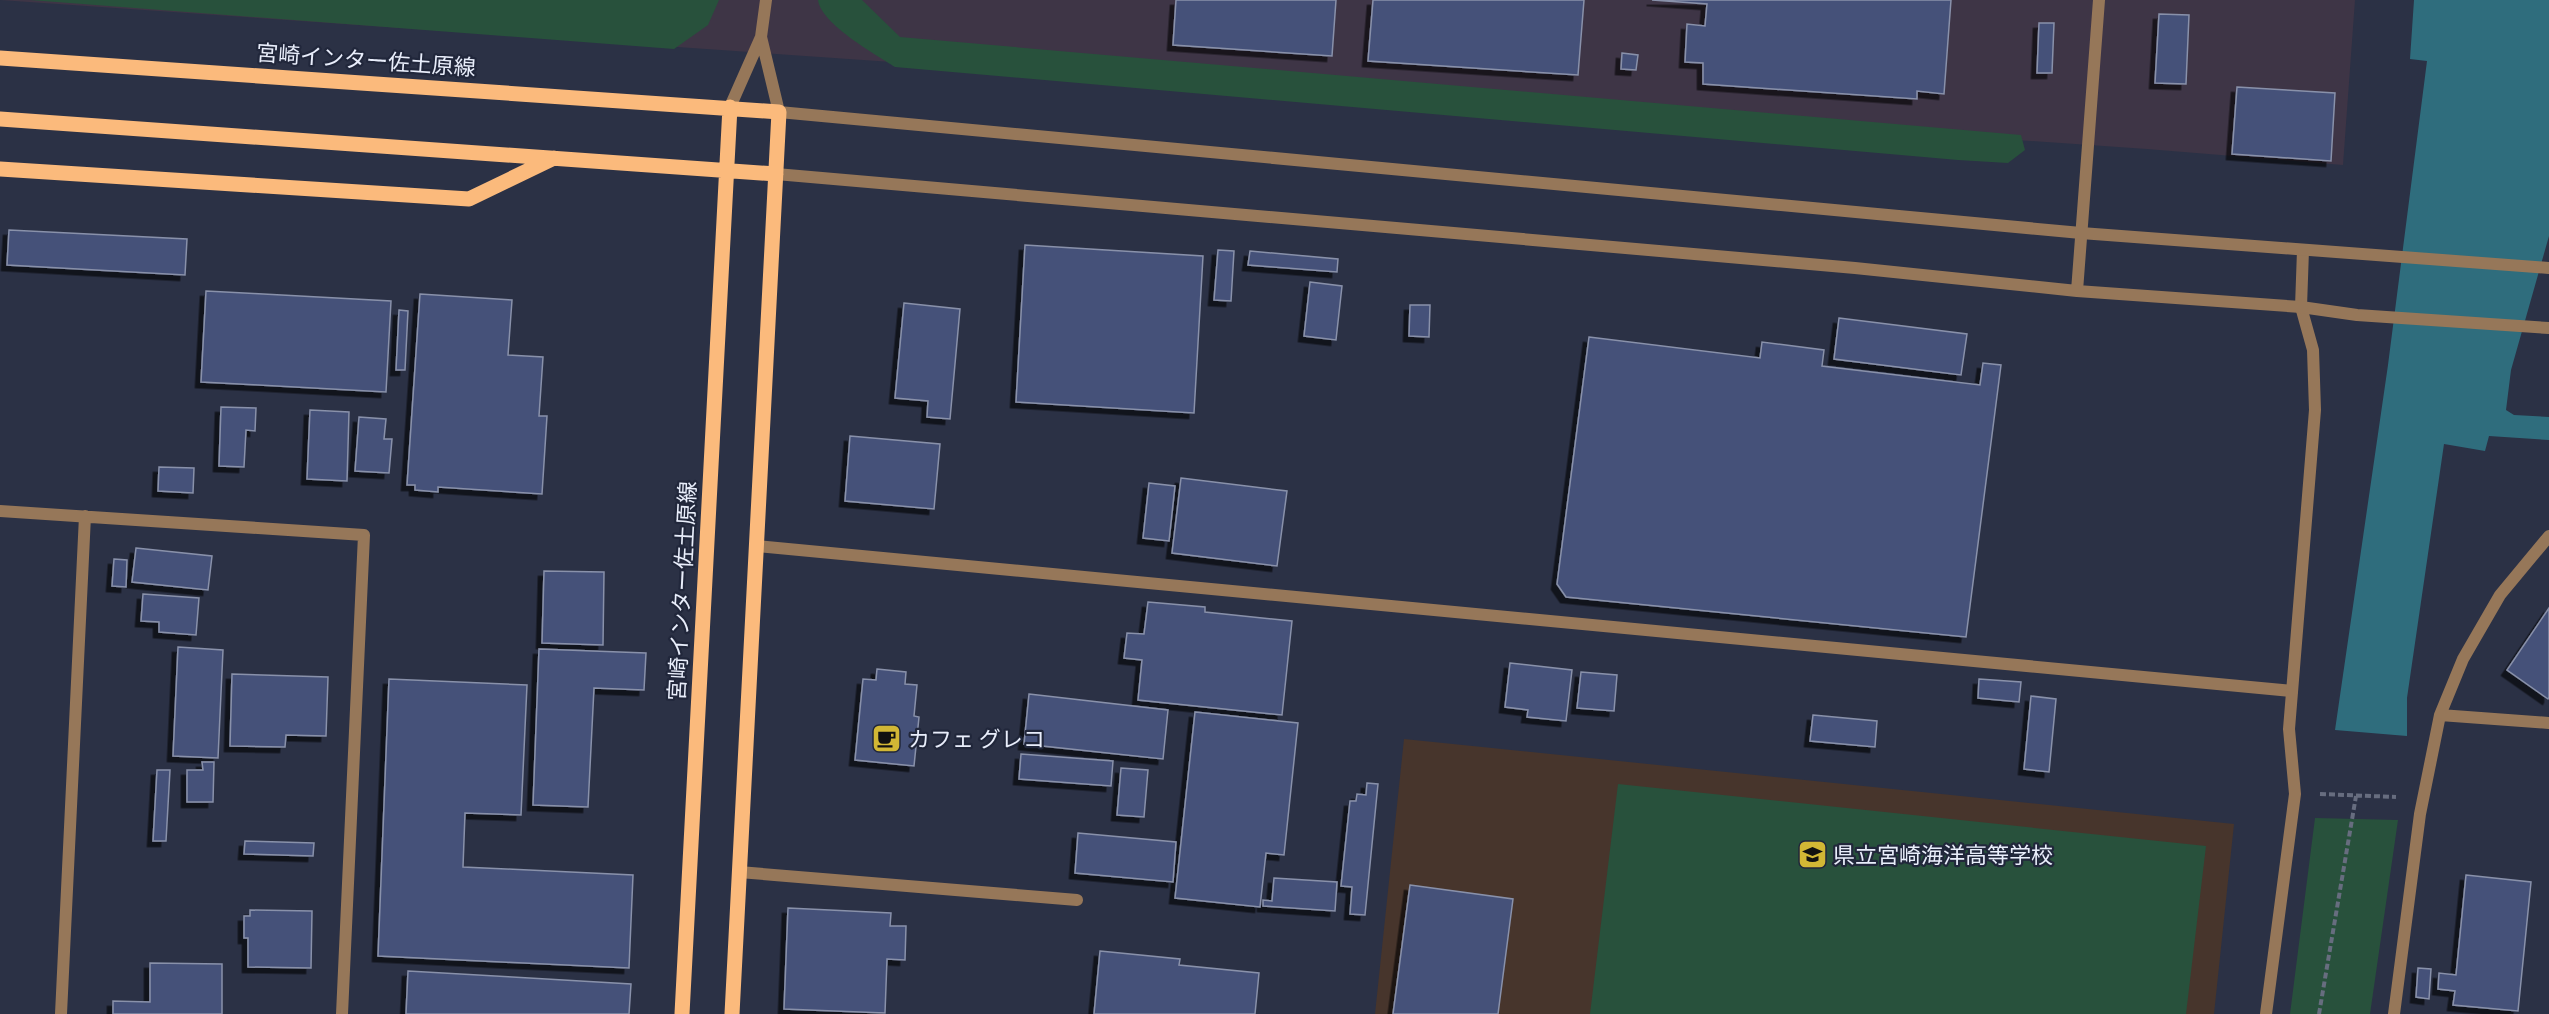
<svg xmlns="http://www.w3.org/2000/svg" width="2549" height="1014" font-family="'PT Sans Narrow','Noto Sans JP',sans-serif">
<defs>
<filter id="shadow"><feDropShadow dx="-5.5" dy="5.5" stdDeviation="0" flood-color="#0009"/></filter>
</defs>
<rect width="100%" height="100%" fill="#2b3145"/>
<!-- industrial -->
<path fill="#3e3546" d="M0,0H2355L2343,165L2147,149Z"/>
<!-- education -->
<path fill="#47352c" d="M1404,739L2234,824L2214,1014H1498L1513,899L1410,885L1393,1014H1375Z"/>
<!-- green -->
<path fill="#28513c" d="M30,0H719L708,25L674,49Z
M818,0H862L900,37L2021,135L2025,150L2008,163L1958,160L895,67C875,54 821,24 818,0Z
M1618,784L2206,846L2186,1014H1590Z
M2315,818L2398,820L2370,1014H2290Z"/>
<!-- water -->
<path fill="#2f6d7d" d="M2414,0H2549V236L2511,370L2506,410L2514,415L2549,417V440L2489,436L2485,451L2444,444L2407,698V736L2335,730L2388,365L2427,61L2410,59Z"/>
<!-- building -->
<path fill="#455179" stroke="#8991aa" stroke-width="1.5" filter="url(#shadow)" d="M1176,0H1336L1332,56L1173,45Z
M1373,0H1584L1578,75L1368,61Z
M1652,0H1951L1944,94L1917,91V99L1703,84V63L1685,62L1687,24L1705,26L1707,4Z
M2159,14L2189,15L2186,84L2155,83Z
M2039,23H2054L2052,73H2037Z
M1622,53L1638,55L1636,70L1621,69Z
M2237,87L2335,93L2331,161L2232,154Z
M9,230L187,239L185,275L7,265Z
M1025,245L1203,256L1194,413L1016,402Z
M1218,250L1234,251L1231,301L1214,300Z
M1250,251L1338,259L1337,272L1248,265Z
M1310,282L1342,286L1336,340L1304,336Z
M206,291L391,301L386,392L201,382Z
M420,294L512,300L508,355L543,357L539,416H547L542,494L438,487V492L415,490V485H407Z
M904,303L960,309L950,419L927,417L928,401L895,398Z
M1410,305H1430L1429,337L1409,336Z
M399,310L408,311L405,370H396Z
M1839,318L1967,334L1961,375L1834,359Z
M1589,337L1760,358L1762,342L1824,350L1822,366L1980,385L1983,363L2001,365L1966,637L1566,597L1557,584Z
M221,407L256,408L255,431L246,430L244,467L219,466Z
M310,410L349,412L347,481L307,479Z
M359,417L386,419L384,439H392L389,473L355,471Z
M850,436L940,444L934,509L845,501Z
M159,467L194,468L193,493L158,491Z
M1181,478L1287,491L1277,566L1172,553Z
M1149,483L1175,486L1169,541L1143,538Z
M136,548L212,556L208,590L132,582Z
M114,559L127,560L126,587L112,586Z
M544,571L604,572L603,645L542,643Z
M143,594L199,598L196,635L159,632V622L141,621Z
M1148,602L1205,607V612L1292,621L1282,715L1138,700L1142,660L1124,658L1127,633L1144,634Z
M2549,608V697L2548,699L2507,670Z
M178,647L223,650L218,758L173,756Z
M539,649L646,653L644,690L594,688L588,807L533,805Z
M1510,663L1572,670L1566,721L1527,717L1528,710L1505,707Z
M877,669L906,672L905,684L917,685L914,716L919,717L914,766L855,760L863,679L876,680Z
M1581,672L1617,675L1614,711L1577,708Z
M232,674L328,677L326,736L286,735L285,747L230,746Z
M389,679L527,685L521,815L465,813L463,867L633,875L629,968L378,956Z
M1979,679L2021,682L2019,702L1978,698Z
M1029,694L1168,710L1163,759L1024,744Z
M2031,696L2056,699L2049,772L2024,769Z
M1195,712L1298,723L1284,855L1266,853L1260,907L1175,898Z
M1813,715L1877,721L1875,747L1810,741Z
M1021,754L1113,761L1111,786L1019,779Z
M202,762H214L213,802H187V770H203Z
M1121,768L1148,770L1144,817L1117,815Z
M157,770H170L166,841H153Z
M1367,783L1378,784L1365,915L1350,914L1352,887L1341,886L1350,801H1356L1357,794L1366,795Z
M1078,833L1176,842L1173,882L1075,873Z
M245,841L314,843L313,856L244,854Z
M2466,875L2531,882L2518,1011L2453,1005L2455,991L2438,989L2439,973L2456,975Z
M1274,878L1337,882L1335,911L1263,906V900L1272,901Z
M1410,885L1513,899L1498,1014H1393Z
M788,908L891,913L890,926H906L905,960L887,959L885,1013L784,1009Z
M250,910L312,911L311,968L248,967V938H244V916H250Z
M1100,951L1180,959L1179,965L1259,973L1255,1014H1094Z
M150,963L222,964V1014H113V1001L150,1002Z
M2418,968L2431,969L2429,999L2416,997Z
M408,971L631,984L629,1014H406Z"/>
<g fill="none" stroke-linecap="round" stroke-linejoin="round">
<!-- path -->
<path stroke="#676d7f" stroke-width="4" stroke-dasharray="6 3" stroke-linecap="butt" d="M2320,794L2396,797
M2319,1014L2356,796"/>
<!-- service -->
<path stroke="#967759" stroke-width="12" d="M756,546L2292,691"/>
<!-- minor -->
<path stroke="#967759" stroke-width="12" d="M0,511L364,535L342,1014
M2440,715L2549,723
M739,872L1077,900
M61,1014L85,516
M2266,1014L2295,794L2289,729L2315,410L2313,350L2301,307L2303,250
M2394,1014L2420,814L2440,715L2463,659L2500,595L2549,536"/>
<!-- tertiary -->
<path stroke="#967759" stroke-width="12" d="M761,37L779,112L2081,233L2549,268
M730,107L761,37L766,0
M776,174L1855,268L2077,291L2301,307L2357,315L2549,328
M2077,291L2099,0"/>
<!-- primary -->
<path stroke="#fbba7c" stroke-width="15" d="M0,58L779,112L732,1014
M0,119L776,174
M0,169L469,199L554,158
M682,1014L730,107"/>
</g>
<!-- icons -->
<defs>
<symbol id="cafe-square" viewBox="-11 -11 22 22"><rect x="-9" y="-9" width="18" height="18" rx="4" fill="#d2b735" stroke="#21273b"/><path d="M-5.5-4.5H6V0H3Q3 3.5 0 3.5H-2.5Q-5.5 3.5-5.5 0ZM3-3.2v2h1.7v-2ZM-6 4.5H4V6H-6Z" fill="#111"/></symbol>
<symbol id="school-square" viewBox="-11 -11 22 22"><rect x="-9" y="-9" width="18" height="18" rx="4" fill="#d2b735" stroke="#21273b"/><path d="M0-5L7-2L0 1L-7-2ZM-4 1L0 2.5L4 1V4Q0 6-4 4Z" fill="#111"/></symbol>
</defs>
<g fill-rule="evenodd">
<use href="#cafe-square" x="870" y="722" width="33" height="33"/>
<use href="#school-square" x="1796" y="838" width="33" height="33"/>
</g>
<g text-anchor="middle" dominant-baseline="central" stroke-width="4.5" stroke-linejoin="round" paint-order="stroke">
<!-- street labels -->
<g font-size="22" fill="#e9eefb" stroke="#21273b">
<text transform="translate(366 60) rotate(4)">宮崎インター佐土原線</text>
<text transform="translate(682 591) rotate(-87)">宮崎インター佐土原線</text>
</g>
<!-- poi labels -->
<g font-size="22" fill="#e9eefb" stroke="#21273b" text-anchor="start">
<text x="908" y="739">カフェ グレコ</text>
<text x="1833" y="855">県立宮崎海洋高等学校</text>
</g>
</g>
</svg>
